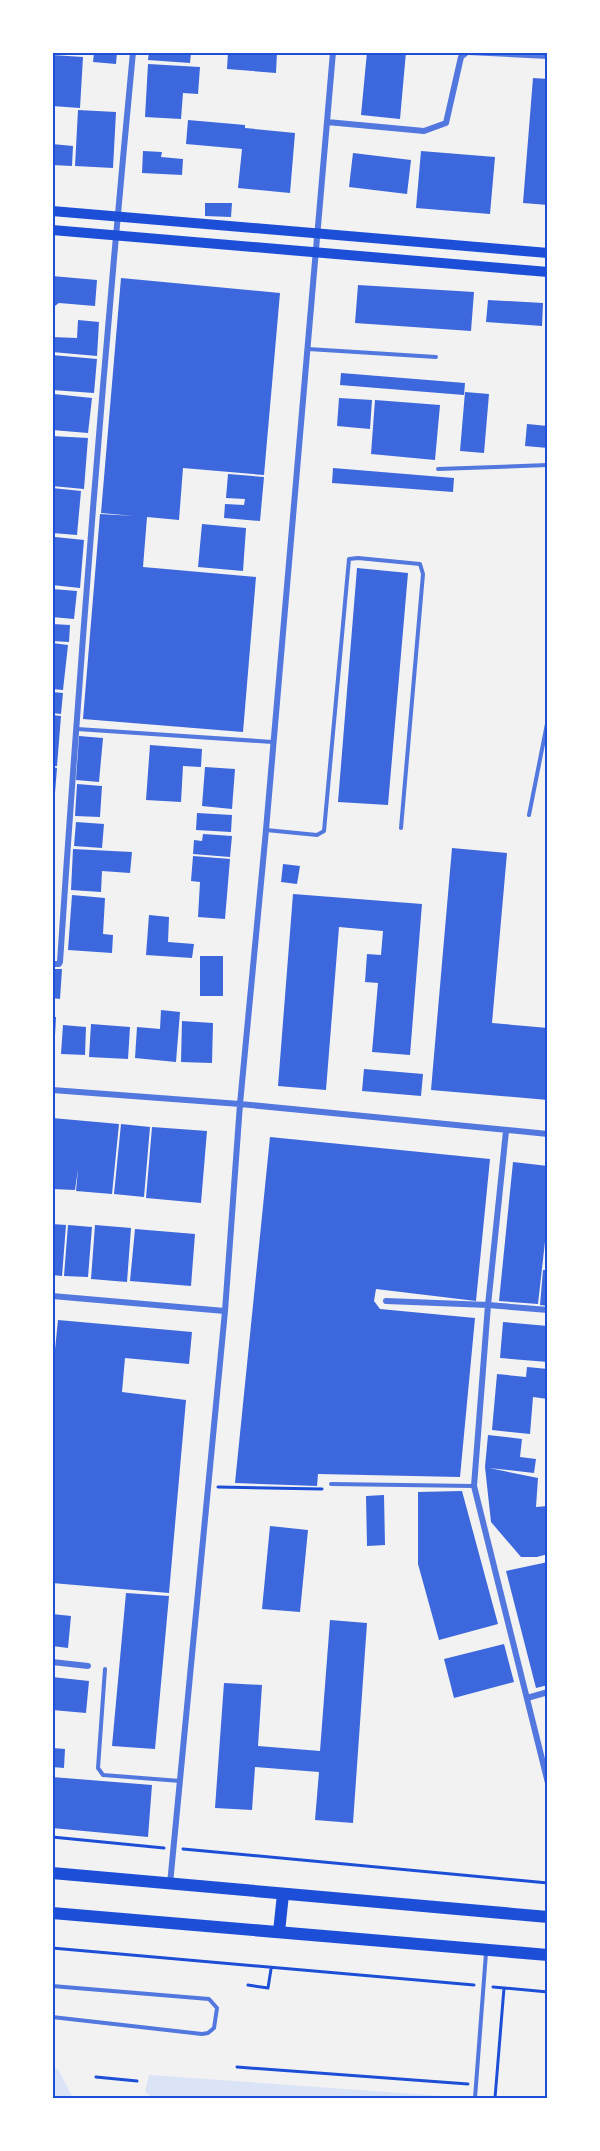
<svg xmlns="http://www.w3.org/2000/svg" width="600" height="2151" font-family="'Fira Sans',sans-serif">
<rect width="100%" height="100%" fill="#f2f2f2"/>
<!-- green -->
<path fill="#dbe4f7" d="M53,2068L58,2069L73,2098H53Z
M149,2075L458,2097V2098H153L145,2092Z"/>
<!-- building -->
<path fill="#3d67dc" d="M94,52H117L116,64L93,62Z
M149,52H191L190,63L148,60Z
M228,52H277L276,73L227,69Z
M367,52H406L400,119L361,115Z
M52,55L83,57L80,108L52,106Z
M148,64L200,67L198,94L183,93L181,119L145,117Z
M533,78L548,79V205L523,203Z
M78,110L116,112L113,168L75,166Z
M188,120L245,125V128L295,133L290,193L238,188L242,149L186,144Z
M52,144L73,146L72,166L52,165Z
M143,151L162,152L161,157L183,159L182,175L142,173Z
M421,151L495,157L490,214L416,208Z
M353,153L411,160L407,194L349,187Z
M205,203H232L231,217L205,216Z
M52,276L97,280L95,306L59,303L52,308Z
M121,278L280,293L264,475L183,468L179,520L147,517L143,567L256,577L243,732L83,719L100,514L134,516L101,513Z
M358,285L474,292L471,331L355,323Z
M488,300L543,303L542,326L486,322Z
M78,320L99,322L97,356L52,352V337L77,338Z
M52,355L97,359L94,393L52,390Z
M341,373L465,383L464,395L340,385Z
M465,392L489,394L484,453L460,451Z
M54,394L92,398L88,433L52,430Z
M339,398L372,400L370,429L337,426Z
M375,400L440,405L435,460L371,454Z
M527,424L548,426V448L525,446Z
M52,436L88,438L84,489L52,486Z
M333,468L454,478L453,492L332,483Z
M228,474L264,477L260,521L224,518L225,504L244,505L245,499L226,498Z
M52,488L81,491L77,535L52,533Z
M202,524L246,528L243,571L198,567Z
M55,537L84,540L80,588L52,585Z
M357,568L408,573L388,805L338,802Z
M52,589L77,591L74,619L52,617Z
M52,624L70,625L69,642L52,641Z
M52,643L68,645L63,690L52,689Z
M52,692L63,693L61,714L52,713Z
M52,715L61,716L57,766H52Z
M79,736L103,738L99,782L76,780Z
M150,745L202,749L201,767L183,766L181,802L146,800Z
M52,767L57,768L55,793H52Z
M205,767L235,769L232,809L202,806Z
M77,784L102,786L100,817L75,816Z
M197,813L232,815L231,832L196,830Z
M76,822L104,824L102,848L74,846Z
M203,834L232,836L230,857L193,854L194,840L202,841Z
M452,848L507,853L492,1023L548,1028V1100L431,1090Z
M73,849L132,852L130,873L102,871L101,892L71,890Z
M193,856L230,859L225,919L198,917L200,882L191,881Z
M283,864L300,866L297,884L281,882Z
M293,894L422,904L410,1055L372,1052L378,983L365,982L367,954L381,955L383,931L339,927L326,1090L278,1086Z
M72,895L105,898L103,934L113,935L112,953L68,950Z
M149,915L169,917L168,942L194,944L192,958L146,955Z
M200,956H223V996H200Z
M52,969H62L60,999L52,998Z
M161,1010L180,1012L176,1062L135,1058L137,1027L160,1029Z
M52,1017H56L54,1054H52Z
M182,1021L213,1023L212,1063L181,1062Z
M91,1024L130,1027L128,1059L89,1057Z
M63,1025L86,1027L85,1055L61,1054Z
M364,1069L423,1074L421,1096L362,1091Z
M52,1118L119,1124L112,1194L76,1191L78,1169L75,1190L52,1189Z
M121,1124L150,1127L144,1197L114,1194Z
M152,1127L207,1131L201,1203L146,1198Z
M270,1137L490,1159L476,1301L376,1289L374,1301L380,1309L475,1318L460,1477L318,1474L317,1486L235,1483Z
M513,1162L548,1166V1215L538,1304L499,1301Z
M52,1224L66,1225L62,1276L52,1275Z
M68,1225L92,1227L88,1277L64,1276Z
M95,1225L131,1228L127,1282L91,1279Z
M135,1229L195,1234L191,1286L130,1281Z
M543,1270H548V1306L540,1305Z
M58,1320L192,1332L189,1364L125,1358L122,1392L186,1400L169,1593L52,1583V1379Z
M503,1322L548,1326V1362L500,1358Z
M527,1367L548,1369V1399L533,1397L530,1434L492,1430L497,1374L526,1377Z
M488,1435L522,1439L520,1457L536,1459L534,1473L489,1468L538,1478L536,1507L548,1506V1554L537,1557H521L491,1522L485,1467Z
M462,1491L498,1624L439,1640L418,1564V1492Z
M384,1495L385,1545L367,1546L366,1496Z
M270,1526L308,1530L300,1612L262,1609Z
M548,1562V1685L536,1688L506,1571Z
M126,1593L169,1596L155,1749L112,1746Z
M52,1614L71,1616L68,1648L52,1646Z
M330,1620L367,1623L353,1823L315,1820L319,1772L255,1767L252,1810L215,1808L224,1683L262,1685L258,1746L320,1751Z
M504,1644L514,1682L454,1698L444,1659Z
M52,1677L89,1681L86,1713L52,1710Z
M52,1748L65,1749L64,1768L52,1767Z
M52,1777L152,1785L148,1837L52,1828Z"/>
<g fill="none" stroke-linecap="round" stroke-linejoin="round">
<!-- path -->
<path stroke="#1d4ed8" stroke-width="3" d="M218,1487L322,1489
M52,1837L164,1848
M183,1849L548,1883
M52,1948L474,1985
M248,1985L268,1988L271,1969
M493,1987L548,1992
M237,2067L468,2084
M96,2077L137,2081
M495,2098L504,1988"/>
<!-- service -->
<path stroke="#5277de" stroke-width="4" d="M308,349L436,357
M438,469L548,465
M77,729L273,742
M529,815L548,719
M266,830L317,835L324,831L349,559L358,558L420,564L423,574L401,828
M331,1484L474,1486
M105,1669L98,1768L103,1775L180,1781
M52,1986L209,1999L217,2008L214,2028L208,2033L202,2034L52,2017
M475,2098L486,1953"/>
<!-- minor -->
<path stroke="#5277de" stroke-width="6" d="M469,52L548,56
M327,122L424,131L446,123L461,57L467,52
M52,964H59L60,962C80,659 104,355 133,52
M52,1090L240,1104L548,1134
M506,1131L488,1305L474,1486L548,1783
M52,1296L225,1311
M386,1301L488,1305L548,1310
M52,1662L88,1666
M527,1698L548,1692
M170,1884L225,1311L240,1104L266,830L333,52"/>
<!-- secondary -->
<path stroke="#1d4ed8" stroke-width="10" d="M52,211L548,253
M52,230L548,272"/>
<!-- primary -->
<path stroke="#1d4ed8" stroke-width="12" d="M52,1873L548,1917
M52,1913L548,1955
M279,1932L283,1894"/>
</g>
<!-- border -->
<rect width="600" height="2151" fill="none" stroke="#ffffff" stroke-width="108"/>
<rect x="54" y="54" width="492" height="2043" fill="none" stroke="#1d4ed8" stroke-width="2"/>
</svg>
